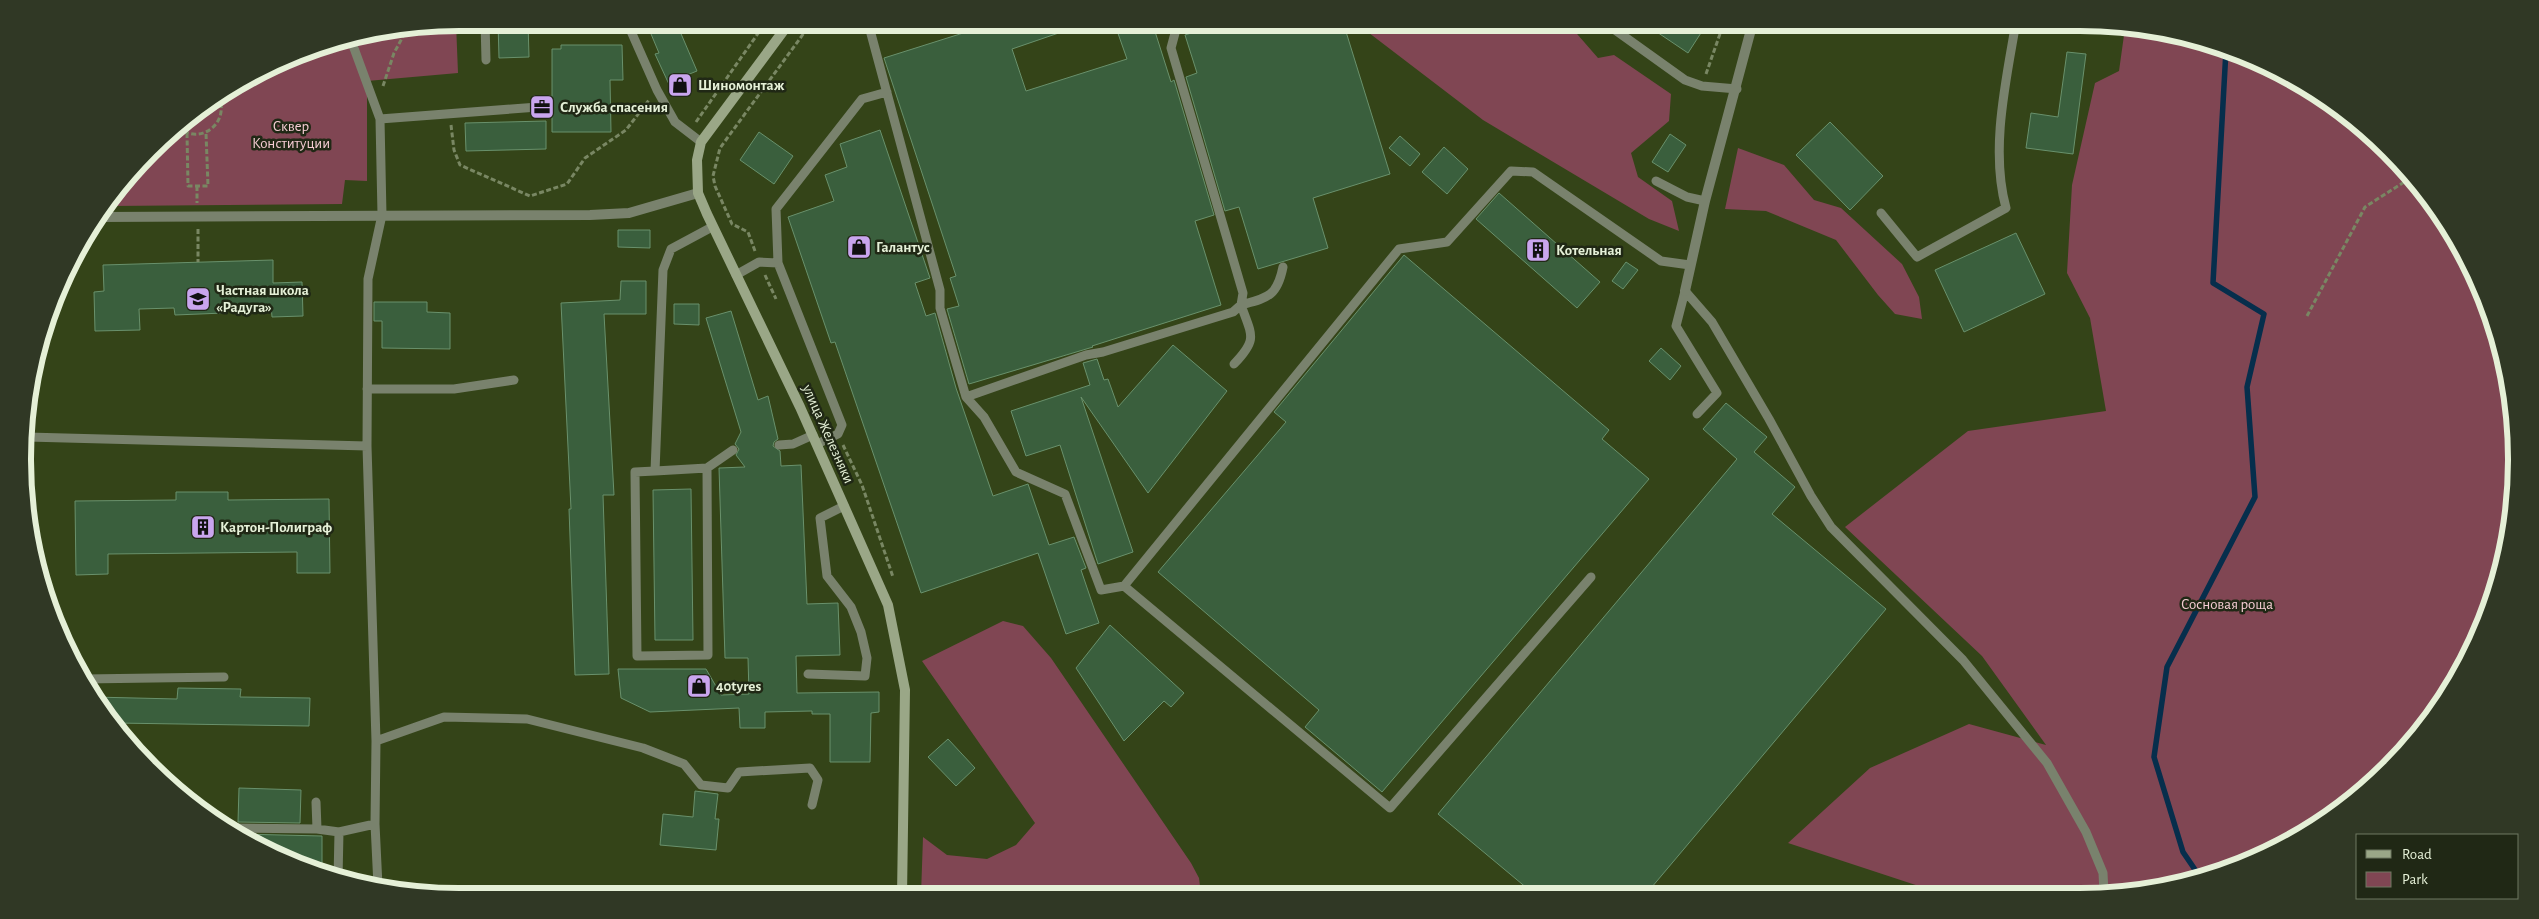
<svg xmlns="http://www.w3.org/2000/svg" width="2539" height="919" font-family="'Alegreya Sans',sans-serif">
<rect width="100%" height="100%" fill="#344418"/>
<!-- green -->
<path fill="#804653" d="M456,23L458,73L367,81V181L345,180L342,204L110,206L172,131L241,81L319,46Z
M1530,23L1529,26L1571,27L1598,58L1614,55L1671,94L1669,121L1631,153L1638,177L1672,201L1679,231L1649,219L1483,120L1356,23Z
M2125,28L2193,37L2273,68L2346,113L2408,172L2458,241L2493,319L2513,403L2516,488L2502,573L2443,702L2368,788L2273,852L2137,893H1940L1788,843L1870,768L1969,724L2046,745L1982,656L1845,527L1968,431L2106,411L2090,318L2067,273L2072,185L2095,83L2119,71Z
M1738,148L1784,165L1814,200L1841,208L1902,264L1919,297L1922,319L1895,314L1878,295L1836,240L1766,211L1725,209Z
M1003,621L1023,626L1051,658L1191,863L1199,878L1201,895H921L923,837L947,855L987,859L1016,845L1035,823L922,661Z"/>
<g fill="none" stroke-linecap="round" stroke-linejoin="round">
<!-- stream -->
<path stroke="#062e4c" stroke-width="5.5" d="M2198,874L2183,852L2154,757L2167,667L2255,497L2247,387L2264,314L2213,283L2226,50"/>
</g>
<!-- building -->
<path fill="#3a5f3d" stroke="#69916c" d="M498,22H528L529,57L499,58Z
M646,22H676L697,71L687,75L691,85L673,93L655,54L659,53Z
M998,22H1082V25L1012,49L1026,91L1127,59L1114,22H1152L1171,82L1174,80L1214,215L1195,221L1221,305L1092,346L1093,347L969,384L947,309L959,306L950,278L956,276L884,58Z
M1226,22H1343L1390,174L1313,198L1328,248L1258,269L1239,207L1225,211L1186,77L1197,73L1185,35Z
M1642,22H1708L1688,53Z
M561,45H622L623,80H610L611,132H552V49H561Z
M2067,52L2086,54L2073,154L2026,148L2031,113L2058,117Z
M546,121V149L466,151L465,123Z
M1830,122L1883,176L1850,210L1796,155Z
M880,130L930,278L915,283L926,316L935,313L956,388L993,496L1028,484L1049,545L1074,537L1086,568L1081,570L1099,623L1066,634L1038,553L921,593L835,342L831,343L788,217L834,201L825,175L847,167L840,144Z
M759,132L793,156L774,184L740,160Z
M1670,134L1686,145L1668,172L1652,162Z
M1400,136L1420,154L1410,166L1389,148Z
M1444,147L1468,169L1447,194L1422,172Z
M1499,193L1600,282L1577,308L1476,219Z
M618,230H650V248L618,247Z
M2016,233L2045,294L1964,332L1935,270Z
M1404,255L1609,430L1602,439L1649,479L1382,792L1305,727L1319,710L1158,572L1286,422L1274,412Z
M273,260V283L302,282L303,316L272,317L271,305L224,307V313L175,315L174,308L139,309L140,330L95,331L94,292L104,291L103,265Z
M1626,262L1638,270L1623,289L1612,281Z
M621,281H646V314H604L614,495H603L609,674L575,675L569,509H571L561,303L620,300Z
M374,302H427V312L450,313V349L382,348V321H374Z
M674,304H699V325L674,324Z
M731,311L758,400L768,396L778,439L774,442L773,446L780,451L781,466L801,465L807,604L838,603L840,655L796,656L797,693L879,692V712L871,713L870,762H830V714H812V711L765,712V728H740L739,708L650,712L621,698L618,669H706L721,695L749,694L748,658H725L719,468L745,467L736,455L739,449L735,444L741,432L706,318Z
M1173,345L1227,391L1148,493L1081,397L1133,552L1098,564L1060,445L1026,456L1011,411L1090,385L1083,363L1097,359L1104,380L1108,379L1118,407Z
M1661,348L1681,366L1670,380L1649,361Z
M1726,403L1767,437L1754,452L1795,487L1772,514L1886,609L1646,894H1534L1438,814L1737,459L1703,429Z
M691,489L693,640H655L653,490Z
M176,492H228V500L329,499L330,573H297V552L108,554V574L76,575L75,501L176,500Z
M1110,625L1184,693L1171,707L1164,701L1124,741L1076,668Z
M178,688L241,689L240,697L310,698L309,726L115,723L93,697L177,699Z
M948,739L975,768L956,786L928,757Z
M239,788L301,790L300,823L238,822Z
M695,791L718,794L715,819H719L716,850L660,845L663,814L693,817Z
M239,834L322,836V872L266,852Z"/>
<g fill="none" stroke-linecap="round" stroke-linejoin="round">
<!-- path -->
<path stroke="#798763" stroke-width="3" stroke-dasharray="5 2.5" stroke-linecap="butt" d="M1706,74L1721,31L1717,22
M383,86L394,53L406,31
M696,122L766,22
M451,125L454,150L460,165L530,196L567,184L585,158L626,130L649,100
M178,127C199,146 230,124 219,97
M187,133L188,186H208L206,133
M197,186V203
M198,229V262
M755,251L748,232L732,224L715,186L713,176L720,148L812,22
M765,275L776,299
M2307,316L2365,207L2412,177
M843,445L862,485L893,577"/>
<!-- lane -->
<path stroke="#79826d" stroke-width="9" d="M485,22L486,60
M630,22V29L657,90L675,122L701,142
M895,22L870,30L940,290V308L966,397L1086,355L1103,352L1233,312L1241,305L1243,293L1171,48L1178,22
M1604,22L1685,80L1702,86L1737,89
M351,40L380,119L382,215L368,279L367,446
M380,119L538,107
M1656,181L1687,197L1705,201
M1881,213L1917,257L2006,208C1990,150 2006,81 2016,22
M778,263L776,209L862,99L887,92
M736,275L759,262L778,263L842,425L838,434L817,444
M1234,364C1258,339 1252,336 1241,305C1267,298 1277,297 1283,267
M367,389H454L514,380
M966,397L984,417L1016,472L1065,494L1101,590L1124,586
M1697,414L1717,393L1676,326L1685,291L1712,322L1769,419L1811,496L1831,527L1963,660L2047,763L2086,832L2103,873L2104,893
M27,437L367,446L376,741L444,717L527,719L643,748L684,764L701,785L728,788L739,772L810,768L818,780L812,805
M779,445L793,444L813,435
M707,468L708,655L637,656L635,472L655,471L663,270L671,249L712,227
M655,471L707,468L733,450
M1591,577L1390,808L1124,586L1399,249L1447,242L1511,171L1533,172L1661,261L1690,265
M808,674L865,676L867,658L861,632L851,607L827,576L820,518L844,506
M84,679L224,677
M316,802L317,829L339,832
M375,824L378,886
M229,828L317,829
M338,879L339,832L375,824L376,741"/>
<!-- street -->
<path stroke="#79826d" stroke-width="10" d="M101,217L590,215L629,213L698,193
M1685,291L1705,201L1753,22"/>
<!-- secondary -->
<path stroke="#9aa787" stroke-width="10" d="M790,22L701,142L697,160L698,193L707,214L800,407L888,605L905,690L902,896"/>
</g>
<!-- icons -->
<defs>
<symbol id="shop-square" viewBox="-11 -11 22 22"><rect x="-9" y="-9" width="18" height="18" rx="4" fill="#c9a5ee" stroke="#202815"/><path d="M-5-2.5h2.3a2.7 3.5 0 0 1 5.4 0H5L5.5 6h-11ZM-1.5-2.5h3a1.5 2.3 0 0 0-3 0Z" fill="#111"/></symbol>
<symbol id="office-square" viewBox="-11 -11 22 22"><rect x="-9" y="-9" width="18" height="18" rx="4" fill="#c9a5ee" stroke="#202815"/><path d="M-6-3h4V-5.5h4V-3h4V5H-6ZM-1-4.5V-3h2v-1.5ZM-6 0V1H6V0Z" fill="#111"/></symbol>
<symbol id="building-square" viewBox="-11 -11 22 22"><rect x="-9" y="-9" width="18" height="18" rx="4" fill="#c9a5ee" stroke="#202815"/><path d="M-4-6H4V6H1V3H-1V6H-4ZM-2.5-4.3h1.7v1.8h-1.7ZM.8-4.3h1.7v1.8H.8ZM-2.5-1h1.7V.8h-1.7ZM.8-1h1.7V.8H.8Z" fill="#111"/></symbol>
<symbol id="school-square" viewBox="-11 -11 22 22"><rect x="-9" y="-9" width="18" height="18" rx="4" fill="#c9a5ee" stroke="#202815"/><path d="M0-5L7-2L0 1L-7-2ZM-4 1L0 2.5L4 1V4Q0 6-4 4Z" fill="#111"/></symbol>
</defs>
<g fill-rule="evenodd">
<use href="#shop-square" x="666" y="71" width="28" height="28"/>
<use href="#office-square" x="528" y="93" width="28" height="28"/>
<use href="#shop-square" x="845" y="233" width="28" height="28"/>
<use href="#building-square" x="1524" y="236" width="28" height="28"/>
<use href="#school-square" x="184" y="285" width="28" height="28"/>
<use href="#building-square" x="189" y="513" width="28" height="28"/>
<use href="#shop-square" x="685" y="672" width="28" height="28"/>
</g>
<g text-anchor="middle" dominant-baseline="central" stroke-width="5" stroke-linejoin="round" paint-order="stroke">
<!-- poi labels -->
<g font-size="15" font-weight="bold" fill="#e5f0d7" stroke="#202815" text-anchor="start">
<text x="698" y="85">Шиномонтаж</text>
<text x="560" y="107">Служба спасения</text>
<text x="876" y="247">Галантус</text>
<text x="1556" y="250">Котельная</text>
<text x="216" y="290">Частная школа<tspan x="216" dy="17">«Радуга»</tspan></text>
<text x="220" y="527">Картон-Полиграф</text>
<text x="716" y="686">40tyres</text>
</g>
<!-- park labels -->
<g font-size="15" fill="#f5ccd3" stroke="#202815">
<text x="291" y="126">Сквер<tspan x="291" dy="17">Конституции</tspan></text>
<text x="2227" y="604">Сосновая роща</text>
</g>
<!-- street labels -->
<g font-size="15" fill="#e5f0d7" stroke="#202815">
<text transform="translate(828 434) rotate(66)">улица Железняки</text>
</g>
</g>
<!-- crop -->
<path d="M0 0H2539V919H0ZM459 31H2080A428 428 0 0 1 2508 459V460A428 428 0 0 1 2080 888H459A428 428 0 0 1 31 460V459A428 428 0 0 1 459 31Z" fill="#303825" fill-rule="evenodd"/>
<path fill="none" stroke="#e5f0d7" stroke-width="6" d="M459 31H2080A428 428 0 0 1 2508 459V460A428 428 0 0 1 2080 888H459A428 428 0 0 1 31 460V459A428 428 0 0 1 459 31Z"/>
<!-- legend -->
<rect x="2356" y="834" width="162" height="65" fill="#202815" stroke="#6f7863"/>
<rect x="2366" y="850" width="25" height="8" fill="#9aa787" stroke="#6f7863"/>
<text x="2402" y="859" font-size="15" fill="#e5f0d7">Road</text>
<rect x="2366" y="872" width="25" height="15" fill="#804653" stroke="#6f7863"/>
<text x="2402" y="884" font-size="15" fill="#e5f0d7">Park</text>
</svg>
